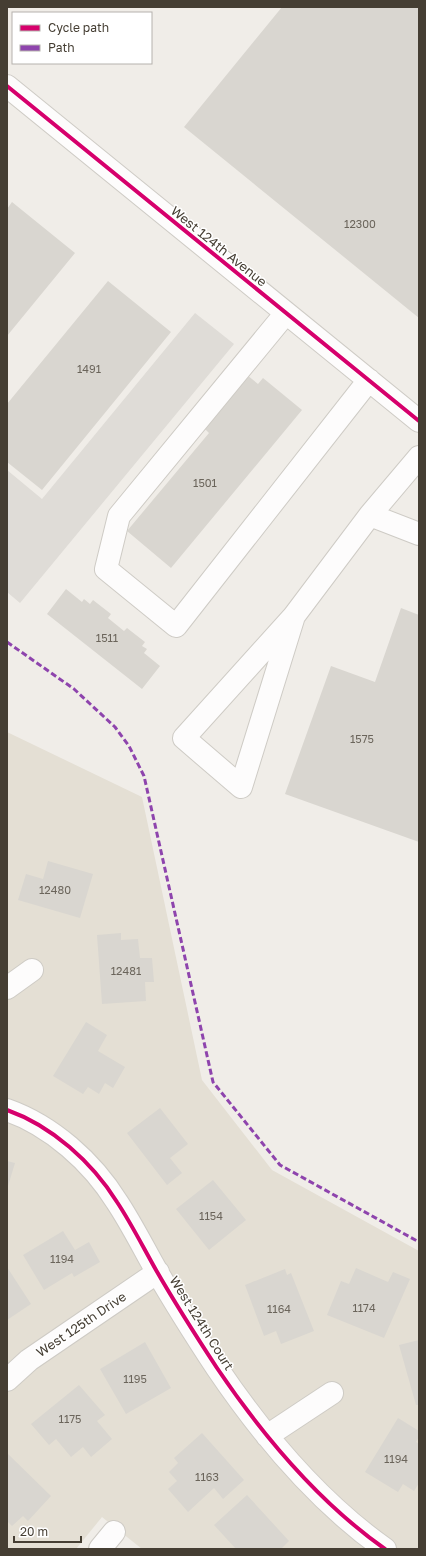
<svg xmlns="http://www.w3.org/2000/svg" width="426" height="1556" font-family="'Golos Text',sans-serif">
<rect width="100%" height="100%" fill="#f0ede8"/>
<!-- residential -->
<path fill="#e4dfd4" d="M7,732L142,797L202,1080L272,1170L419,1251V1549H142L102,1517L76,1549H7Z"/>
<!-- parking -->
<path fill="#dfdcd7" d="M195,313L234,344L20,603L7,592V470L42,499Z"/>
<!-- building -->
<path fill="#d9d6d0" d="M282,7H419V318L184,127Z
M12,202L75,253L7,336V209Z
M108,281L171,332L42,490L7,462V404Z
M247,375L258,384L263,378L302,410L171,568L127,531L209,433L203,427Z
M66,589L82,602L84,599L90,604L93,600L111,614L108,618L124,631L127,628L145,642L142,646L147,649L144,653L160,666L142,689L47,614Z
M401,608L419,615V842L285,794L331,666L375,682Z
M48,861L93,874L80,918L18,900L26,874L43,879Z
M121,933V940L138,939L140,958H152L154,982H145L146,1001L102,1004L97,935Z
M86,1022L107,1035L98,1051L125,1067L113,1088L105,1083L99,1094L88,1087L83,1094L53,1076Z
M160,1108L188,1144L170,1158L182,1173L167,1185L127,1133Z
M7,1161L15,1163L8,1186L7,1185Z
M213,1180L246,1220L209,1250L176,1209Z
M63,1231L75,1250L89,1242L100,1262L74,1277L72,1273L44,1290L23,1255Z
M7,1267L31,1304L7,1320Z
M356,1268L388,1282L393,1272L410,1279L384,1338L327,1315L341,1281L349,1284Z
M285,1269L287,1275L291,1273L314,1331L281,1344L276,1331L264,1336L245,1285Z
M419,1340V1405H416L399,1345Z
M145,1342L171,1388L126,1414L100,1369Z
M79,1385L105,1415L97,1421L112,1439L91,1457L83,1447L71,1457L56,1439L49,1445L31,1424Z
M398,1418L419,1431V1437L416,1442L419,1444V1483L414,1491L403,1484L398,1492L365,1472Z
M202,1433L244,1480L223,1499L214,1488L188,1512L168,1489L177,1481L169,1472L178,1463L174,1458Z
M7,1453L51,1496L28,1521L23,1516L12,1526L7,1521Z
M247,1495L289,1541L281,1549H236L214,1525Z"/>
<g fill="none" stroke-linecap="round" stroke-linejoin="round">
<defs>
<path id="minor" d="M7,86L419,421
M286,313L119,516L106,569L176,626L369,380
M370,515L419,534
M294,616L241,787L184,738L294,616L370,515L419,457
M7,988L32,970
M7,1110C52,1126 92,1162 117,1202C131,1223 143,1247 156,1270C175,1303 196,1336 217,1368C263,1436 317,1501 385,1549
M7,1380L29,1360L158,1272
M267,1436L332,1393
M100,1549L114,1532"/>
</defs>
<!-- minor casing -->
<use href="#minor" stroke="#cecbc5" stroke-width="24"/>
<!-- minor -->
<use href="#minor" stroke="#fdfcfc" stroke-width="22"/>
<!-- quiet -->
<path stroke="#8e44ad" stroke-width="3" stroke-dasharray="6 3" stroke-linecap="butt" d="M7,642L74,689L115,727L129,746L144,776L213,1082L280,1165L419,1242"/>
<defs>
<path id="cycleway" d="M7,86L419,421
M7,1110C52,1126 92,1162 117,1202C131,1223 143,1247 156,1270C175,1303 196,1336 217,1368C263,1436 317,1501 385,1549"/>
</defs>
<!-- cycleway casing -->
<use href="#cycleway" stroke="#fff" stroke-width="6"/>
<!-- cycleway -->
<use href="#cycleway" stroke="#d6006c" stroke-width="4"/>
</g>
<g text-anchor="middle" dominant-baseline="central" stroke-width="3" stroke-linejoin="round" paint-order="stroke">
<!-- number labels -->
<g font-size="11" fill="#6b655b">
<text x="360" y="223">12300</text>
<text x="89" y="368">1491</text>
<text x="205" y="482">1501</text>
<text x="107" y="637">1511</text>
<text x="362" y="738">1575</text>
<text x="55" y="889">12480</text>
<text x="126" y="970">12481</text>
<text x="211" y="1215">1154</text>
<text x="62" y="1258">1194</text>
<text x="364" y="1307">1174</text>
<text x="279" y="1308">1164</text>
<text x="135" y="1378">1195</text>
<text x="70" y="1418">1175</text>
<text x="396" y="1458">1194</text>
<text x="207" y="1476">1163</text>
</g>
<!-- street labels -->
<g font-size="13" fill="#453e33" stroke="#fff">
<text transform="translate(219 246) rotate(39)">West 124th Avenue</text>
<text transform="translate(202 1323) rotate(58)">West 124th Court</text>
<text transform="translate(81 1324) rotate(-34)">West 125th Drive</text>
</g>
</g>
<!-- border -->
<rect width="426" height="1556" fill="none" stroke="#453e33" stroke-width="16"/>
<!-- legend -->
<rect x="12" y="12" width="140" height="52" fill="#ffffff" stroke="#b5b2ad"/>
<rect x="20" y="25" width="20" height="6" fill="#d6006c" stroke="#b5b2ad"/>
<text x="48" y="32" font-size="12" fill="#453e33">Cycle path</text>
<rect x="20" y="45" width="20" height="6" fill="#8e44ad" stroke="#b5b2ad"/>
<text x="48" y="52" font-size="12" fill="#453e33">Path</text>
<!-- scale -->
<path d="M14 1536v6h67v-6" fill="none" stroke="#453e33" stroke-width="2"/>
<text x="20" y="1536" font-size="12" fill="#453e33" stroke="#ffffff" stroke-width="3" paint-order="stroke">20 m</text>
</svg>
